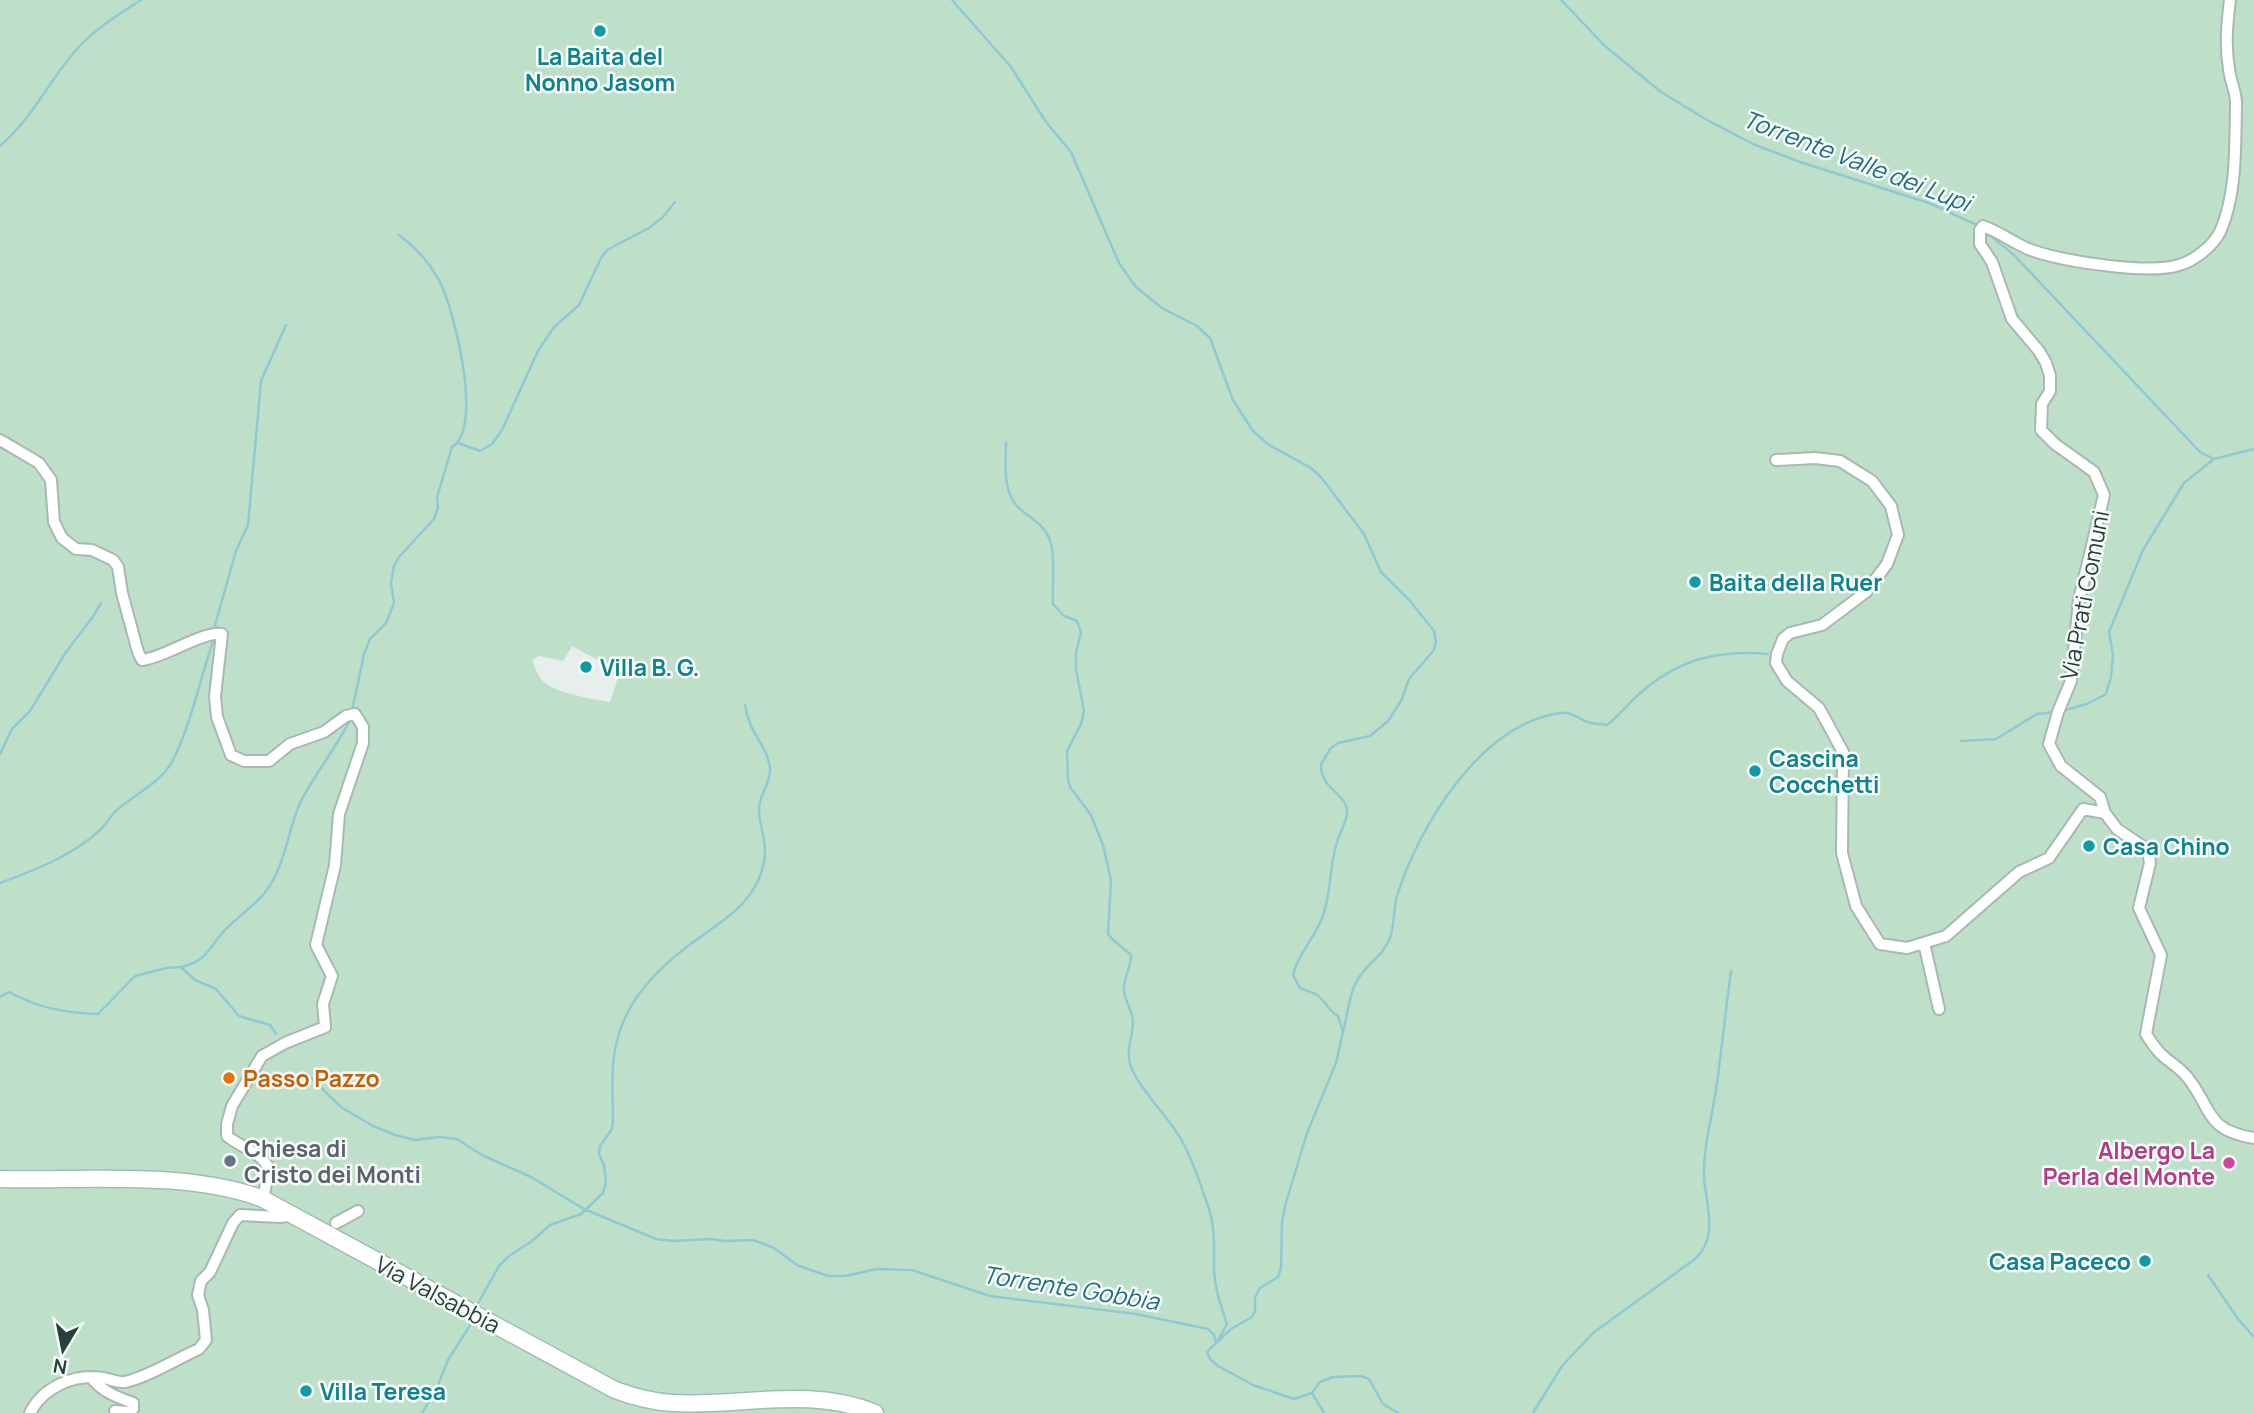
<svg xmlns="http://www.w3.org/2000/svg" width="2254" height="1413" font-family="Manrope,sans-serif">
<rect width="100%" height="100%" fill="#e6efeb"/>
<!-- green -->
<path fill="#bfe0c8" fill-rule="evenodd" d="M0,0H2254V1413H0ZM572,646L620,672L610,702C593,699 553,693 542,680C537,675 535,666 532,660L539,656L563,661Z"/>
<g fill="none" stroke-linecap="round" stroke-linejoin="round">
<!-- stream -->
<path stroke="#8ec9d4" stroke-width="2.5" d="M952,0L1011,67L1046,122L1071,152L1119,263L1136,287L1162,308L1197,326L1210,338L1233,400L1253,431L1269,445L1311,468L1321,477L1364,534L1381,572L1410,601L1434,631L1436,642L1434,650L1409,679L1401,701L1388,721L1370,736L1338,743L1331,748L1321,764C1320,790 1350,795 1347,814C1345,826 1337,837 1335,850C1329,873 1331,896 1322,918C1314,939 1298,954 1293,975L1300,988C1306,991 1311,991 1317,995C1326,1001 1328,1011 1338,1016L1343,1032L1336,1063L1307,1133L1285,1206L1282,1222L1281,1268L1278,1277L1260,1288L1255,1297V1311L1252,1317L1231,1329L1216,1343
M1561,0L1605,46L1661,92L1707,120L1753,144L1800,162L1929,203L1979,226
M0,146C32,119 50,79 77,49C96,28 118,15 141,0
M1987,233L2014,255L2200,452L2214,459
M458,443L480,451L492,444L502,430L538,351L554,327L579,305L601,258L607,250L649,228L663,217L675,202
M1006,443C1006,464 1002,491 1018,507C1029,518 1043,523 1049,538C1056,552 1052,587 1053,604L1064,616L1077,621L1081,632L1076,653V669L1084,711L1081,724L1067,751L1068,779L1070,787L1091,815L1103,845L1111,880L1108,934C1113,942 1124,948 1131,955C1131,968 1123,979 1124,991C1125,1002 1133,1011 1133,1022C1133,1037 1126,1048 1130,1064C1137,1087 1168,1116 1181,1139C1193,1160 1201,1186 1209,1209C1215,1228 1214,1247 1214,1267C1214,1287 1221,1306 1227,1324L1218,1340
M219,631L215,625L217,618L236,551L248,525L261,381L286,325
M352,711L364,654L370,639L386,623L394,603L391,583L394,566L399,557L434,519L438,507L437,497L452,447C484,428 454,308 439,280C427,260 417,249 399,235
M2062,711L2087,704L2106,694L2111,677L2113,655L2109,632L2143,550L2184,483L2214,459L2254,449
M1961,741L1996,739L2037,714L2055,712
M0,754L12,729L30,711L66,652L92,618L101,603
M0,883C35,870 72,856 99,831C106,825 110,816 117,810C135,794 161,783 173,760C192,722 200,678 214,639
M181,967C207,961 208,949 224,931C245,909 264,902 277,872C288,849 290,823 301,801C316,772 337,747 351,718
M0,997L9,992C38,1008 66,1013 98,1014L135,976L166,968L181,967L195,980L216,989L239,1016L270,1025L276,1034
M1343,1032C1348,1014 1349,991 1360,976C1370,962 1384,954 1390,938C1395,924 1393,910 1397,896C1419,826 1481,723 1561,713C1572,711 1581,721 1591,723C1596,724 1602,724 1607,725C1619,716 1627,705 1638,695C1677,660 1716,649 1768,654
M306,1073L341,1107L373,1126L395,1135L415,1140L439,1137L457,1139L482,1155L531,1177L584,1209L656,1239L673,1241L711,1239L725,1241L753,1240L774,1248L797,1265L828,1276H845L877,1269L912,1270L990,1296L1136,1314L1208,1329L1214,1335L1216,1343L1207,1352L1210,1359L1218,1366L1253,1385L1294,1399L1312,1393L1320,1382L1333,1377L1361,1376L1369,1379L1383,1404L1398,1413
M2208,1275L2238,1319L2254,1337
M475,1309L499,1266L509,1256L532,1241L550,1225L581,1214L603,1193L606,1182L604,1165L599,1154L600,1146L612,1129L613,1121C613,1093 610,1064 618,1037C628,1000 655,972 684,949C716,924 756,906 764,862C768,840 759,829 759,809C759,795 771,783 770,769C769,753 757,739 751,726C748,719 746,712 745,705
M1312,1393L1324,1413
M422,1413L436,1390L448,1360L474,1319
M1533,1413L1562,1366L1593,1333L1695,1259C1719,1237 1706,1205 1704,1178C1703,1146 1713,1114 1717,1083C1722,1046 1726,1008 1731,971"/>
<defs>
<path id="street" d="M2230,0C2227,24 2225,46 2229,69C2230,81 2237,93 2236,106C2235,146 2237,194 2220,232C2213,246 2194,261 2179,265C2149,275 2062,261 2031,250C2015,244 2000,232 1983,226L1980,230V244L1992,262L2012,319L2039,351L2046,363L2050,376V391L2042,404L2041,430L2055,444L2094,472L2104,495L2079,600L2071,681L2058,712L2049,744L2061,766L2100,797L2105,813L2117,829L2148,850L2150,863L2139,908L2161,955L2146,1034C2150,1040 2154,1047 2159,1052C2168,1062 2180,1067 2188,1078C2213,1110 2205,1130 2254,1138
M0,440L39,463L51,480L54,522L62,538L76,549L92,550L113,560L118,567L122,593L138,652L142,660C164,658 202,631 222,634L215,696L217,717L231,755L244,761H269L290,744L324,732L346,716L355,714L363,727V743L339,814L335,865L316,945L332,976L323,1004L325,1027L285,1043L262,1056L232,1106L227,1124V1136C240,1147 262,1152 269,1169L263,1199
M1776,460L1815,458L1840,461L1872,481L1891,506L1898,535L1887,564L1866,592L1822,625L1790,633L1783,639L1777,654L1776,663L1787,681L1819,708L1843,752L1842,853L1856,906L1880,944L1907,948L1946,936L2019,872L2049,858L2083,809L2105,813
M1924,943L1939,1009
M336,1223L358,1211
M91,1377C102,1392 117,1397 133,1403V1409L129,1412L115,1411
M30,1413C43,1387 75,1373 103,1378C110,1379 118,1383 125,1382C146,1378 178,1358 199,1349L206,1340L203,1310L198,1295L201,1281L210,1272L233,1223L240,1215L281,1217L292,1215"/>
<path id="secondary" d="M0,1179C81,1181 188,1170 263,1199L615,1390C634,1397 653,1402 673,1403C741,1407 809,1386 875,1413"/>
</defs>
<!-- street casing -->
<use href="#street" stroke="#a8b8b2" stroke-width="14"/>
<!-- secondary casing -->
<use href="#secondary" stroke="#a4bbb3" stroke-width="19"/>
<!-- street -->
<use href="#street" stroke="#fff" stroke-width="10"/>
<!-- secondary -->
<use href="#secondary" stroke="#fff" stroke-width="16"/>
</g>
<!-- markers -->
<g fill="#0f9aa8" stroke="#f7fbf9" stroke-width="2.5">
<circle cx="600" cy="31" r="7"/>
<circle cx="1695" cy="582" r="7"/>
<circle cx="586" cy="667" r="7"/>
<circle cx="1755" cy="771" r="7"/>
<circle cx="2089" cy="846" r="7"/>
<circle cx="2145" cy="1261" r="7"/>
<circle cx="306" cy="1391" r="7"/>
</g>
<circle fill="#e8710a" stroke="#f7fbf9" stroke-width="2.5" cx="229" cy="1078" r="7"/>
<circle fill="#6b7280" stroke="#f7fbf9" stroke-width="2.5" cx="230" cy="1161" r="7"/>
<circle fill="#d1479c" stroke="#f7fbf9" stroke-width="2.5" cx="2229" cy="1163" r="7"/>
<g text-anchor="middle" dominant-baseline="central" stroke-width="5" stroke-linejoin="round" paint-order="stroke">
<!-- culture labels -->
<g font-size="23" font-weight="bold" fill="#0d838f" stroke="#f7fbf9" text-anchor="start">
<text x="600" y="56" text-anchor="middle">La Baita del<tspan x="600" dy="26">Nonno Jasom</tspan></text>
<text x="1709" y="582">Baita della Ruer</text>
<text x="600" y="667">Villa B. G.</text>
<text x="1769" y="758">Cascina<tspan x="1769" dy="26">Cocchetti</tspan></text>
<text x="2103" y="846">Casa Chino</text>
<text x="2131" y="1261" text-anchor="end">Casa Paceco</text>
<text x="320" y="1391">Villa Teresa</text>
</g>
<!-- street labels -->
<g font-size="23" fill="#24423a" stroke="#f7fbf9">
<text transform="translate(2084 595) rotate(-79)">Via Prati Comuni</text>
<text transform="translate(438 1294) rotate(28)">Via Valsabbia</text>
</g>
<!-- food labels -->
<g font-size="23" font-weight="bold" fill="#c56008" stroke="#f7fbf9" text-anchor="start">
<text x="243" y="1078">Passo Pazzo</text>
</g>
<!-- worship labels -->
<g font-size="23" font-weight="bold" fill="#5b616d" stroke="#f7fbf9" text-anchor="start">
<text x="244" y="1148">Chiesa di<tspan x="244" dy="26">Cristo dei Monti</tspan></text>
</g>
<!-- hotel labels -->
<g font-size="23" font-weight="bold" fill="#b23c85" stroke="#f7fbf9" text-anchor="end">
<text x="2215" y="1150">Albergo La<tspan x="2215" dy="26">Perla del Monte</tspan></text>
</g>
<!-- water labels -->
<g font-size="24" font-style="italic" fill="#1c6f80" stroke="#f7fbf9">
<text transform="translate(1857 160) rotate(21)">Torrente Valle dei Lupi</text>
<text transform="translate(1071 1287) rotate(9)">Torrente Gobbia</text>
</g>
</g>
<!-- north arrow -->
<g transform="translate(63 1350) rotate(190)" stroke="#f7fbf9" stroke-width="5" paint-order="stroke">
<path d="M0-5L12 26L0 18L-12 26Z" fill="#24423a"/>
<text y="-10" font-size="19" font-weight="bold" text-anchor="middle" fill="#24423a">N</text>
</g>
</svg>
